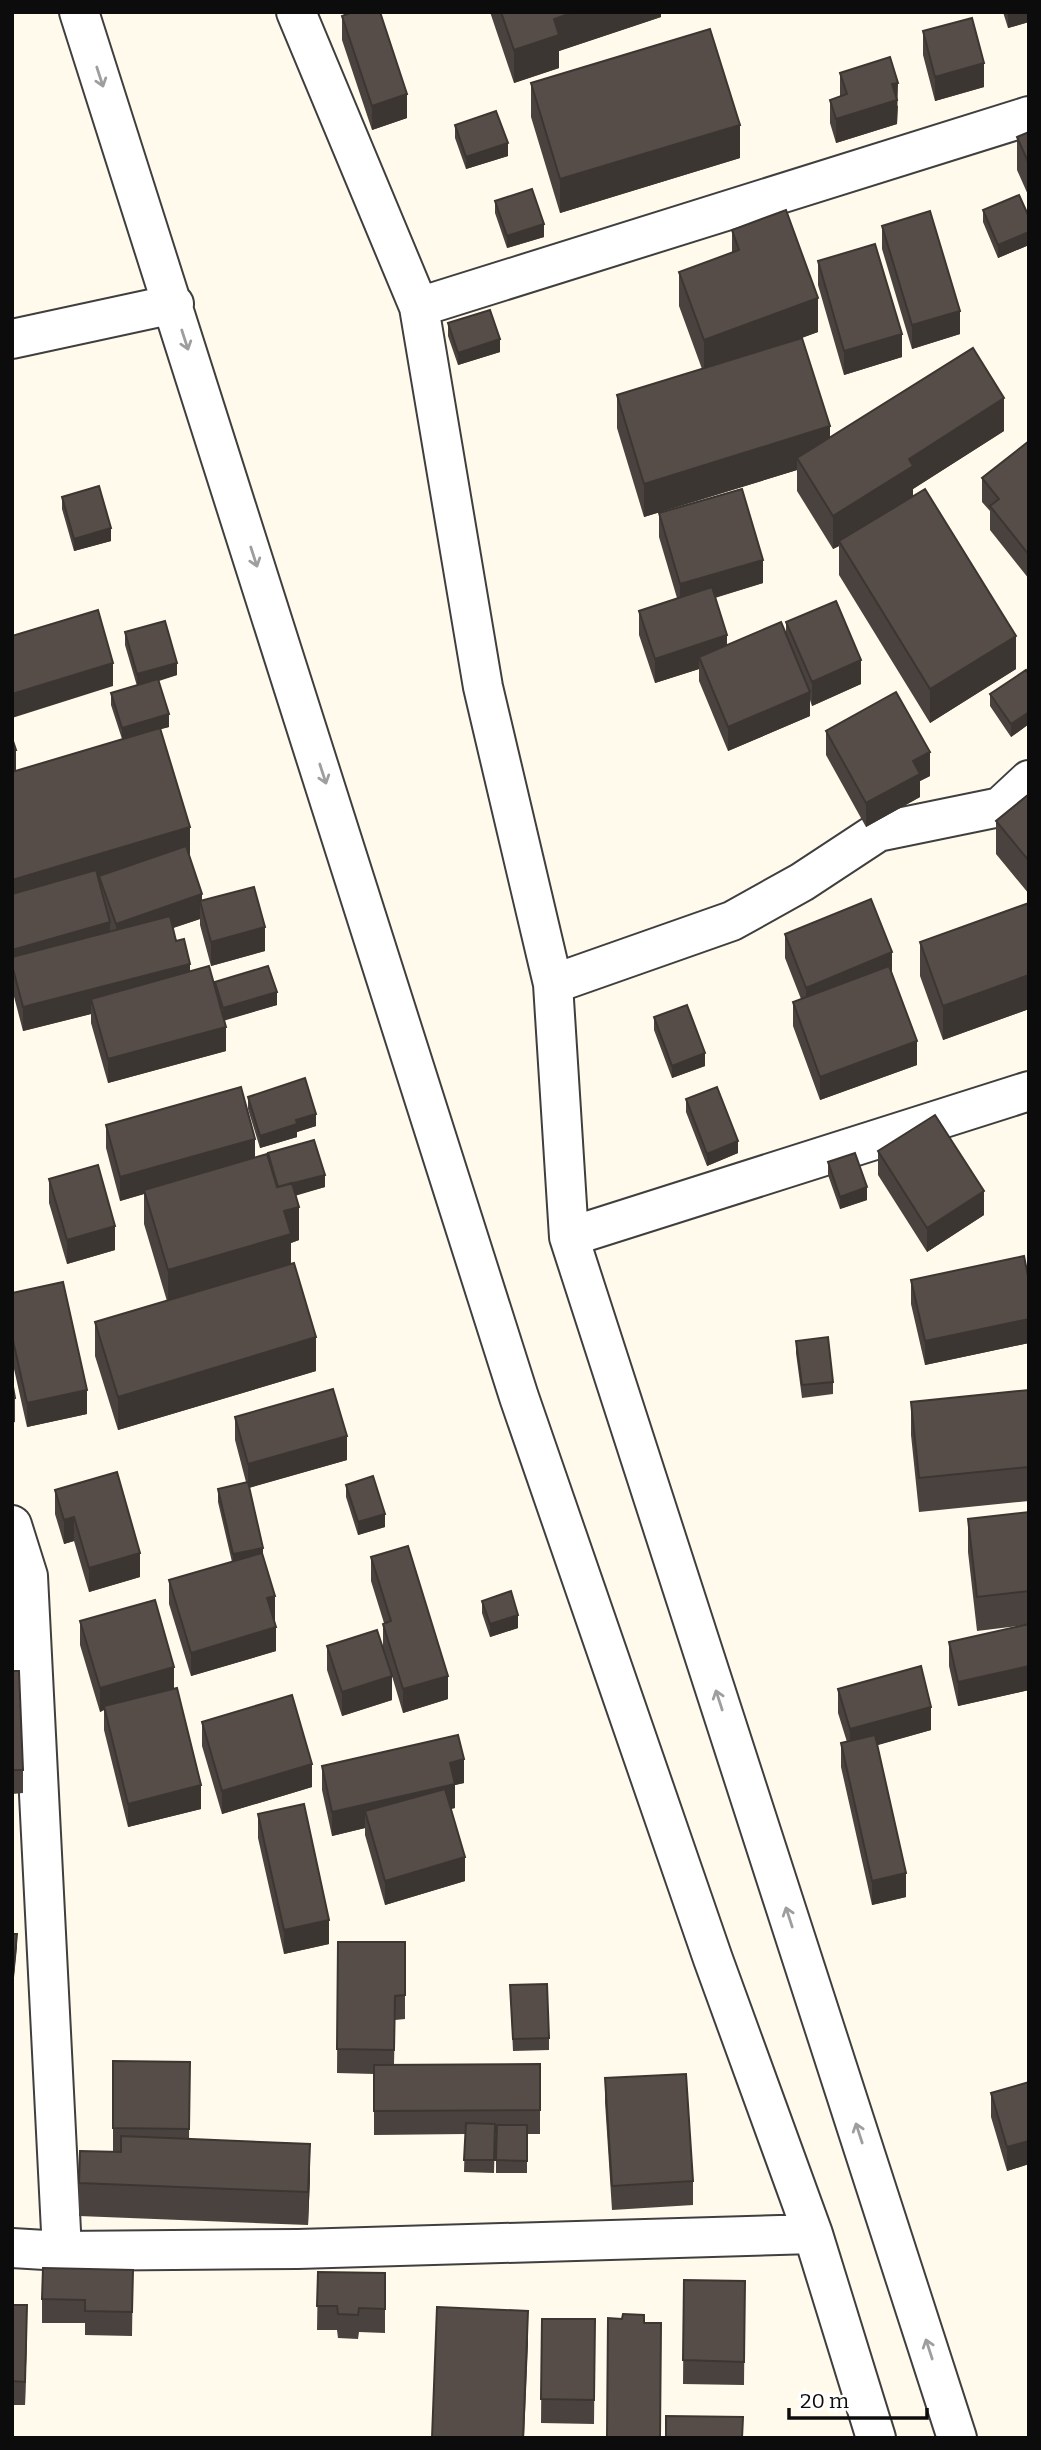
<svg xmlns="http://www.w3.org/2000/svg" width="1041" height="2450" font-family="Bitter,serif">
<rect width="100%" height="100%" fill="#fffaeb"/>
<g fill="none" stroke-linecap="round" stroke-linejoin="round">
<defs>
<path id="minor" d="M79,12L519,1397L713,1959L813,2234L876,2438
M296,12L419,307L483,687L553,984L569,1237L957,2438
M419,307L1029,116
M12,339L174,304
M553,984L732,921L802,882L878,832L1000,807L1029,780
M569,1237L1029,1091
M12,1525L28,1576L62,2251
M12,2248L62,2251L298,2249L813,2234"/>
</defs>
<!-- minor casing -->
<use href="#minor" stroke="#3f3f3f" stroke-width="42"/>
<!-- minor -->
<use href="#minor" stroke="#fff" stroke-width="38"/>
</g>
<!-- wall -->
<path fill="#4a423e" d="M490,12H661V17L559,51V68L514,83Z
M1003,12H1029V22L1008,28Z
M342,16L407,118L372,130L342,40Z
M923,31L984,87L935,101L923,55Z
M840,73L898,106L897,124L836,143L830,123V100L840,96Z
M531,83L740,158L560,213L531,117Z
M455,125L508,156L466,169L455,138Z
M1029,132V197L1017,170V137Z
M495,201L544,237L507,248L495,213Z
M983,210L1029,217V245L998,258L983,222Z
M882,226L960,334L912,349L882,249Z
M732,230L818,332L798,339L830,437L1004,431L913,489V496L1016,669L930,723L839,575V546L833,549L797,491V470L644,517L617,428V395L702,369L679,306V272L732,253Z
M818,261L902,357L844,375L818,285Z
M448,323L500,352L458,365L448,336Z
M1029,441V579L990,530V511L982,502V478Z
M62,497L111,541L74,551L62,509Z
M659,513L763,583L715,598L727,645L786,636V622L861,684L812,706L810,700V716L728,751L699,681V669L655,683L639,635V611L677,598L659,537Z
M125,632L177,675L159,681L169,727L160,729L190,858L202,900L265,951L211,966L200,925V919L173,928L176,941L190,971L215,986V982L277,1005L224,1020L226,1051L108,1083L91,1023V1014L23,1031L12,989V738L16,771L122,739L111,705V693L137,686L125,645Z
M1029,675V724L1011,737L990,706V694Z
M826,731L930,776L920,781V797L866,827L826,755Z
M1029,794V894L996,854V821Z
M1029,903V1009L943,1040L920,976V942Z
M785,934L892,975L917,1065L820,1100L793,1026V1002L801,999L785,958Z
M654,1017L705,1066L672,1078L654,1030Z
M248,1097L316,1126L297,1132V1137L260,1148L248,1109Z
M686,1099L738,1153L707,1166L686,1112Z
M106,1125L255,1158L325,1187L295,1195L299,1240L291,1243V1264L316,1371L118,1430L95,1356V1322L167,1301L144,1224V1194L120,1201L106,1148Z
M878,1151L984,1215L927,1252L878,1175Z
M828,1162L867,1200L840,1209L828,1175Z
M49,1179L115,1250L67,1264L49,1203Z
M911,1280L1029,1281V1343L925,1365L911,1304Z
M12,1294L87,1414L27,1427L12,1360Z
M796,1341L833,1382V1394L802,1398L796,1353Z
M12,1381L15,1398V1422L12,1423Z
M1029,1390V1501L919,1512L911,1435V1402Z
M235,1417L347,1460L249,1488L263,1556L275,1620L276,1651L191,1676L169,1604V1580L232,1562L218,1502V1489L246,1482L235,1440Z
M346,1485L385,1527L358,1535L346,1497Z
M55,1490L140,1577L89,1592L74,1541L64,1544L55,1514Z
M1029,1512V1690L958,1706L949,1666V1642L1025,1625L977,1631L968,1552V1519Z
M371,1557L448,1699L403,1713L392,1676V1700L342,1716L327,1670V1646L383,1648V1624L384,1623L371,1581Z
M482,1601L518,1628L490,1637L482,1613Z
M80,1621L174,1689L201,1809L128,1827L104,1730V1710L100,1712L80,1645Z
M12,1671L23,1770V1793L12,1794Z
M838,1689L931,1730L877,1745L906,1897L872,1905L841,1767V1743L847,1742L838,1713Z
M202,1722L312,1787L222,1814L202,1746Z
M322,1766L464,1783L455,1785V1808L450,1809L465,1881L385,1905L365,1835V1828L332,1836L322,1790Z
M258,1814L329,1944L284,1954L258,1838Z
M338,1942H405V2019L395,2020L394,2064H540V2134H527V2173H496V2134H495L494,2173L464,2172L465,2134L374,2135V2074L337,2073Z
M510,1985L549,2038V2050L513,2051Z
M113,2061L190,2062L189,2139L310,2177L308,2225L79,2216V2183L121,2152H113Z
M605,2078L693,2181V2205L612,2210L605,2102Z
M1029,2082V2164L1007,2171L991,2117V2093Z
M133,2270L132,2336L85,2335V2323H42V2299Z
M318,2272L385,2273V2333L359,2332L358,2339L338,2338L337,2330H317Z
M684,2280L745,2281L744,2385L683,2384Z
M12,2305L27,2329L25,2405H12Z
M542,2319H595L594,2424L541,2423Z"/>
<!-- shaded-wall -->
<path fill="#3c3632" d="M574,12H661V17L559,51V68L514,83V50L554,19Z
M1008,12H1029V22L1008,28Z
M984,63V87L935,101V77Z
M898,83L897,124L836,143V119L892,84Z
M407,94V118L372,130V106Z
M740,125V158L560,213V179Z
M508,143V156L466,169V157Z
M544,224V237L507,248V236Z
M1029,232V245L998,258V245Z
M818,298V332L704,374V340Z
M960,311V334L912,349V325Z
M902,334V357L844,375V351Z
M500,339V352L458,365V353Z
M1004,398V431L913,489V499L839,541V546L833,549V516L909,459Z
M830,426V460L797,458V470L644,517V484Z
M111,528V541L74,551V539Z
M763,560V583L680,608V584Z
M727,635V659L699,657V669L655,683V659Z
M1016,636V669L930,723V689Z
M861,660V684L812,706V682Z
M113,663V686L12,718V694Z
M177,663V675L137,687V674Z
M810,692V716L728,751V727Z
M1029,712V724L1011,737V724Z
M169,714V727L122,740V728Z
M12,750H16V773L12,774Z
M930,752V776L920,781V797L866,827V803L913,761Z
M190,827V860L99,876V887L12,913V880Z
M202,894V910L200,901V919L116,947V924Z
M110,922V946L12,965V950Z
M265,927V951L211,966V942Z
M892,952V976L806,1011V988Z
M190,964V988L91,999V1014L23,1031V1007Z
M1029,975V1009L943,1040V1006Z
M277,992V1005L223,1021V1008Z
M226,1027V1051L108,1083V1059Z
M917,1041V1065L820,1100V1077Z
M705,1053V1066L672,1078V1066Z
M316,1114V1126L297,1132V1137L260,1148V1136L296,1120Z
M255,1139V1163L144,1190V1194L120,1201V1177Z
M738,1141V1153L707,1166V1154Z
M325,1175V1187L278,1201V1188Z
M867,1187V1200L840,1209V1197Z
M984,1191V1215L927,1252V1228Z
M299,1207V1240L291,1243V1268L168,1304V1270L284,1211Z
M115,1226V1250L67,1264V1240Z
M1029,1319V1343L925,1365V1341Z
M316,1337V1371L118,1430V1397Z
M87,1390V1414L27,1427V1403Z
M347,1436V1460L248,1488V1464Z
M385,1514V1527L358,1535V1522Z
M74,1517V1541L64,1544V1520Z
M263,1548V1560L233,1567V1554Z
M140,1553V1577L89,1592V1568Z
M275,1596V1620L267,1622V1598Z
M518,1615V1628L490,1637V1624Z
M276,1627V1651L191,1676V1653Z
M1029,1666V1690L958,1706V1682Z
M174,1667V1691L104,1706V1710L100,1712V1688Z
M392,1676V1700L342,1716V1692Z
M448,1676V1699L403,1713V1689Z
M931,1707V1730L850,1753V1729Z
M464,1759V1783L455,1785V1808L369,1827L365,1811V1828L332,1836V1812L450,1763Z
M312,1764V1787L222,1814V1791Z
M201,1785V1809L128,1827V1804Z
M465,1857V1881L385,1905V1881Z
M906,1873V1897L872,1905V1881Z
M329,1920V1944L284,1954V1930Z
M17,1934V1947L12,1998V1985Z
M1029,2141V2164L1007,2171V2147Z
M310,2144V2177L308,2225V2192Z
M27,2305V2329L25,2405V2382Z
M528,2311V2344L524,2438H523Z"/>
<!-- building -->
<path fill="#564d48" stroke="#3c3632" stroke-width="2" d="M352,12H380L407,94L372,106L342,16Z
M501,12H574L554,19L559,35L514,50Z
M972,18L984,63L935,77L923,31Z
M710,29L740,125L560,179L531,83Z
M890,57L898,83L892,84L897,100L836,119L830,100L847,94L840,73Z
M496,111L508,143L466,157L455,125Z
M1029,132V164L1017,137Z
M532,189L544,224L507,236L495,201Z
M1019,195L1029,217V232L998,245L983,210Z
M786,210L818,298L704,340L679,272L739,250L732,230Z
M930,211L960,311L912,325L882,226Z
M875,244L902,334L844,351L818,261Z
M490,310L500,339L458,353L448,323Z
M802,338L830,426L644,484L617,395Z
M973,348L1004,398L909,459L913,466L833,516L797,458Z
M1029,441V555L990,506L999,499L982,478Z
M99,486L111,528L74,539L62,497Z
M742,489L763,560L680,584L659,513Z
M925,489L1016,636L930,689L839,541Z
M712,587L727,635L655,659L639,611Z
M836,601L861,660L812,682L786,622Z
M98,610L113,663L12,694V636Z
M165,621L177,663L137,674L125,632Z
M781,622L810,692L728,727L699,657Z
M1026,670L1029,675V712L1011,724L990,694Z
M158,679L169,714L122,728L111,693Z
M896,692L930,752L913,761L920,774L866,803L826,731Z
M160,728L190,827L12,880V772Z
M12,738L16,750H12Z
M1029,794V861L996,821Z
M186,846L202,894L116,924L99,876Z
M96,870L110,922L12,950V894Z
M254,887L265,927L211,942L200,901Z
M871,899L892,952L806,988L785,934Z
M1029,903V975L943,1006L920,942Z
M170,916L176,941L184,939L190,964L23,1007L12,965V957Z
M209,966L226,1027L108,1059L91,999Z
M268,966L277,992L223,1008L215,982Z
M889,966L917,1041L820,1077L793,1002Z
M687,1005L705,1053L672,1066L654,1017Z
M305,1078L316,1114L296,1120L297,1124L260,1136L248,1097Z
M241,1087L255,1139L120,1177L106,1125Z
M717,1087L738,1141L707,1154L686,1099Z
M935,1115L984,1191L927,1228L878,1151Z
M314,1140L325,1175L278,1187L268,1153Z
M855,1153L867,1187L840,1197L828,1162Z
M267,1154L277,1187L292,1183L299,1207L284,1211L291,1234L168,1270L144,1190Z
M98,1165L115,1226L67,1240L49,1179Z
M1024,1256L1029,1281V1319L925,1341L911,1280Z
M294,1263L316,1337L118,1397L95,1322Z
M63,1282L87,1390L27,1403L12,1336V1293Z
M828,1337L833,1382L802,1385L796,1341Z
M12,1381L15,1398L12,1399Z
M333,1389L347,1436L248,1464L235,1417Z
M1029,1390V1467L919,1478L911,1402Z
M117,1472L140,1553L89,1568L74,1517L64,1520L55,1490Z
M373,1476L385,1514L358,1522L346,1485Z
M248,1482L263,1548L233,1554L218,1489Z
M1029,1512V1591L977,1597L968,1519Z
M408,1546L448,1676L403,1689L383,1624L391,1621L371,1557Z
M262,1553L275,1596L267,1598L276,1627L191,1653L169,1580Z
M511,1591L518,1615L490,1624L482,1601Z
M155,1600L174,1667L100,1688L80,1621Z
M1029,1624V1666L958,1682L949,1642Z
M377,1630L392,1676L342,1692L327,1646Z
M921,1666L931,1707L850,1729L838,1689Z
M12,1671H19L23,1770H12Z
M177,1688L201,1785L128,1804L104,1706Z
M292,1695L312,1764L222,1791L202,1722Z
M458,1735L464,1759L450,1763L455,1784L332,1812L322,1766Z
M875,1735L906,1873L872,1881L841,1743Z
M445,1789L465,1857L385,1881L365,1811Z
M304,1804L329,1920L284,1930L258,1814Z
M12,1934H17L12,1985Z
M338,1942H405V1995L395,1996L394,2050L337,2049Z
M547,1984L549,2038L513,2039L510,1985Z
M113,2061L190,2062L189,2129L113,2128Z
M540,2064V2110L374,2111V2065Z
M686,2074L693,2181L612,2186L605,2078Z
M1029,2082V2141L1007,2147L991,2093Z
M466,2123L495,2124L494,2160H464Z
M497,2125H527V2161L496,2160Z
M121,2136L310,2144L308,2192L79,2183L80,2151L121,2152Z
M43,2268L133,2270L132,2312L85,2311V2300L42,2299Z
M318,2272L385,2273V2309L359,2308L358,2315L338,2314L337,2306H317Z
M684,2280L745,2281L744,2362L683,2360Z
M12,2305H27L25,2382L12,2381Z
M437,2307L528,2311L523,2438H432Z
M623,2314L644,2315V2323H661L660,2438H607L608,2318L622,2319Z
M542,2319H595L594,2400L541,2399Z
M666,2416L743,2417L742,2438H666Z"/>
<!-- one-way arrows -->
<defs><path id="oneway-shaft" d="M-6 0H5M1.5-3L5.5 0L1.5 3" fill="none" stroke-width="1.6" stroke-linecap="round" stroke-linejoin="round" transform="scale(1.75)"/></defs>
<g stroke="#9e9e9e">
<use href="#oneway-shaft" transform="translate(100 77) rotate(72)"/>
<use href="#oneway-shaft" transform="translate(185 340) rotate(72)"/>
<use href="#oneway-shaft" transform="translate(254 557) rotate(72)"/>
<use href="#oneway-shaft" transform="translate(323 774) rotate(72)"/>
<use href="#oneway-shaft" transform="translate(719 1700) rotate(-108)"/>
<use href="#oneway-shaft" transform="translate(789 1917) rotate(-108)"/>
<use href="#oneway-shaft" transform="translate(859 2133) rotate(-108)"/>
<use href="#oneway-shaft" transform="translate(929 2349) rotate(-108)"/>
</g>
<!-- border -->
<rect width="1041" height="2450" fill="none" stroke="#0c0c0c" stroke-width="28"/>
<!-- scale -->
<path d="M789 2408v10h138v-10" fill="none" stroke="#0c0c0c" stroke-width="3.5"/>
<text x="800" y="2408" font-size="21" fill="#0c0c0c" stroke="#ffffff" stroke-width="5" paint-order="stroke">20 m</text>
</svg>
